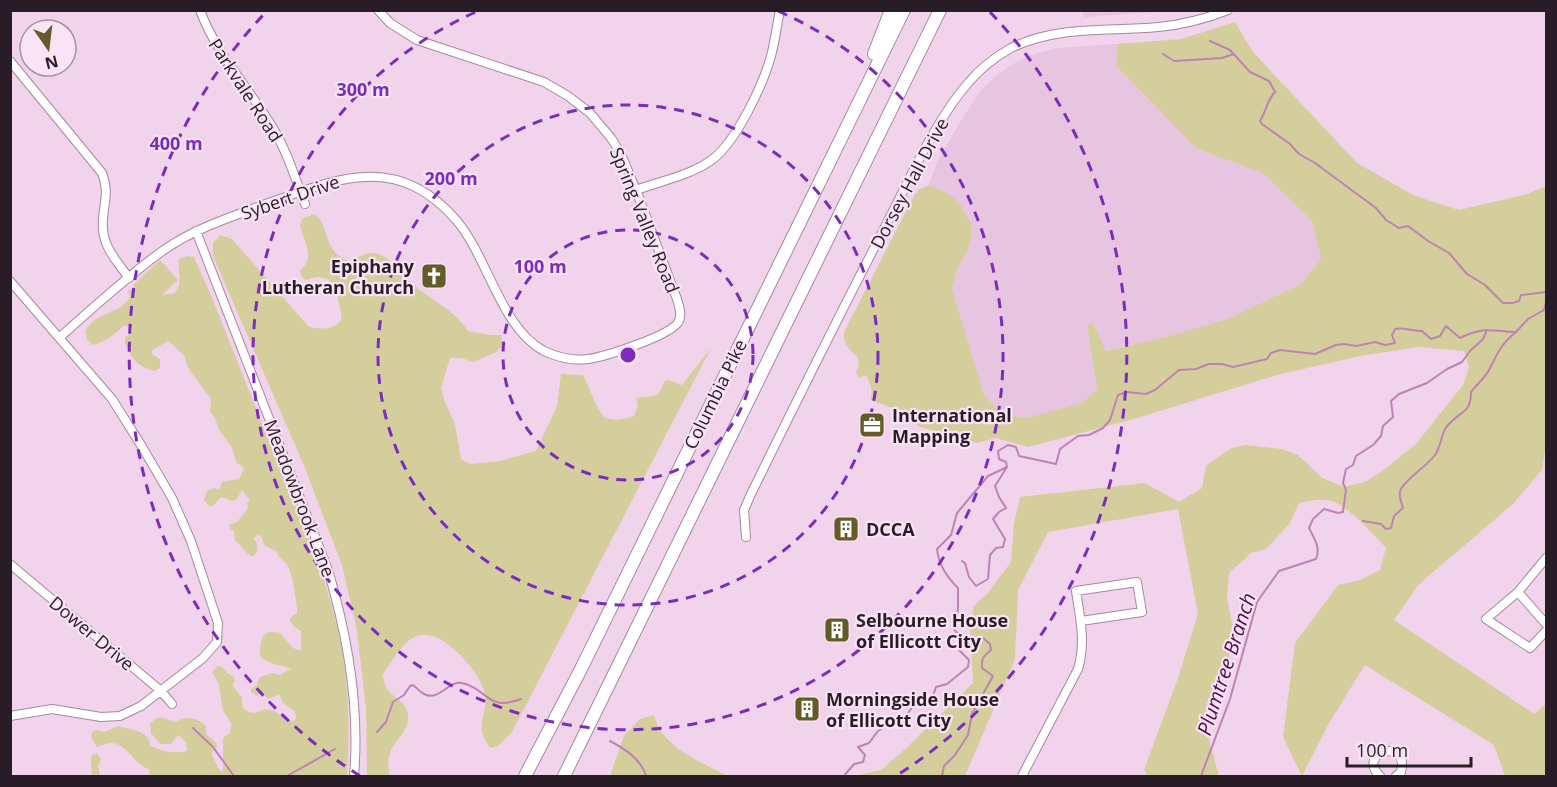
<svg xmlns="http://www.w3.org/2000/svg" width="1557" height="787" font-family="'Open Sans',sans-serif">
<rect width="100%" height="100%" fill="#f2d3ec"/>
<!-- built -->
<path fill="#e7c4e0" d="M1081,11H1168L1085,17Z
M1117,44L1116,66L1197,149L1263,173L1312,221L1321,259L1301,284L1230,318L1173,335L1105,351L1093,323L1087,325L1097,389L1083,403L1026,418L1000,413L984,394L952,289L958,268L967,252L965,212L950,195L939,189L928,186L938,160L965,114L982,89L997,75L1013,64L1031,55L1056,48Z"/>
<!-- green -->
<path fill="#d4ce9c" d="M1235,22L1253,52L1357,163L1415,196L1459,210L1527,194L1546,186V444L1542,470L1513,504L1418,585L1394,620L1534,714L1546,704V776H1505L1494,745L1365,665L1329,723L1302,776L1283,737L1295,643L1338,585L1360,580L1380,570L1386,548C1374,535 1352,511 1337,503C1326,497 1310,501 1299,503L1290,523L1266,549L1251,553L1229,573L1227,598L1234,633L1223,682L1206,729L1219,776H1148L1144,770L1178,678L1198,614L1178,509L1048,532L1018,590L1015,659L965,776H855L881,770L901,753L973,683L970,626L974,606L987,594L1011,562L1014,523L1020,497L1145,483L1179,502L1202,488L1206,466L1231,448L1246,445L1282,449L1298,455L1322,478L1344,487L1365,482L1381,472L1416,444L1463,385L1469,368L1464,351L1420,347L1360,356L1277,375L1134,419L1028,447L996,438L977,443L920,427L890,407L870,400C874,390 870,384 866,375L859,378L856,372C865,354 850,355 845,342C844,341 844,332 844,332L915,194L920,189L928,186L939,189L950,195L960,204L971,224V239L967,252L958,268L952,289L984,394L1000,413L1026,418L1082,403L1097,389L1087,325L1093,323L1106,351L1173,335L1230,318L1301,284L1321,259L1312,221L1263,173L1197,149L1116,66L1117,44L1181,39Z
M315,214C331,227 321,253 352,262C359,256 368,251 378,254C393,259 402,275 414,285C432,301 455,310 468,331L491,335H501L503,344L496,352L474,362L461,358H450L441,388L445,402L455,424L461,459L470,464L500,461L536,451L557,406L561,374L583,375C591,390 594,405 605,418L619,420L634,416L638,406L636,398C653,394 659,401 664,381L669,380L682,385L711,348L512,732L498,746L490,748C486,741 481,735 482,726C482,709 490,705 482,685C472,664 437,622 411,639C399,647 390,664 382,676C384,680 385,686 387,689C394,699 407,701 408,715C410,740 381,741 390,776H367L366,709L357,631L342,565L305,468L213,256V243L220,235L232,239L309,327C323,329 335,331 342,318L336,290L328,279L317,277L306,280L302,277L300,271C316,256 304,243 300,225L303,218Z
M188,256L194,257L210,293C233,350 255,406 278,463C296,508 316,553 330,600C348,656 351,718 347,776H148L150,770C134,765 127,743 111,743C107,743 101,746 97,747L91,737L92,732L97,730L104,732L118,726C130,730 150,730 150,746C163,751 173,754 187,751L186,742L178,735L171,744H160L151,733L150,724C160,712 165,720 175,722C185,716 197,717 206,726V734L216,743L217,747L211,754L220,771L223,772V738L230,733L231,723L223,711L219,684L212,672L217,666L222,667L227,673L234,677L235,681L232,685L242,697L243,708C256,719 259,707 271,710C280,713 284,720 294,721L296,717L294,711L283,703L279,694L269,699L260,693L257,696L251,692V689L256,686L260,677L272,673L279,675L291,669C281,664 269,665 260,657C261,643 259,628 280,633L293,648L301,651V631L293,626L290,620L291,617L297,613C298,606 292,573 288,566C284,560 278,558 276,551L265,546L261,536L257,535L254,539C259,545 258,550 254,556H250L235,540L234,531L231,530L229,525L237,522L248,508L247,503L250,500L242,490L237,499L232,501L221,497L213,506H209L204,500L207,491L214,488L219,490L222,482L239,479L244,468L236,462L232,447L219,430L215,418L210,411L211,399L188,368L184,355L168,341L152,350V354L160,359V368L154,371C135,365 133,359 125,344V337L132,333L131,326H123C116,334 103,343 92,345L87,339L85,331C98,309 120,316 130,297L128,291L134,287L133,285L160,260L178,280L162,295L175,293C184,279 177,273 179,259Z
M654,715C662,748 701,762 728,776H610L624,736L640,719Z
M97,753L101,759L98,766L100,776H92L91,758L92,755Z"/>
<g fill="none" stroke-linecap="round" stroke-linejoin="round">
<!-- stream -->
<path stroke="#be83b4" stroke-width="2" d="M1210,41L1230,50L1250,72L1269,81L1275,92C1267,100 1266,112 1260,121L1262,124L1290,144L1299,154L1315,163L1376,208L1386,220L1399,228L1408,226L1428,241L1449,253L1467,274L1485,285L1503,303H1513L1519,301L1521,295L1546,292
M1163,54L1174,61L1222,58L1234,54
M1007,467L1006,462L999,459L998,451L1008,445L1016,447L1019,456L1056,464L1060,449L1078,436L1089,435L1103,428L1110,420L1118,395L1127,392L1146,394L1155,390L1179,370L1196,369L1209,364H1222L1233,367L1267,359L1271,353L1280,350L1315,354L1336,345L1344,344L1356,346L1375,342L1385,345L1395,343L1392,335L1395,329C1404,327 1412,331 1422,331L1431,339L1440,336L1446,326L1460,338C1484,326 1492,331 1516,332L1528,319L1544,310L1546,302
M1363,521L1381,524L1386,529L1391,528L1394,516L1403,508C1401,501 1398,495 1401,489C1407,478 1426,467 1435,455C1442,445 1441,432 1448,425C1460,411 1471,414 1471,392C1476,385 1485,378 1489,370C1498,353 1500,345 1516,332
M962,561L965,563L969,577L976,586L988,579L990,555L996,548L1003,547L1005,539L993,519L999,512L1006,508L999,497L995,486L1007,467
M193,728L213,747L234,776
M377,732L386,722L393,702L404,695L410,686L413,685C417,688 420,692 424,694C439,702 449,680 462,683C489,689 486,712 521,699
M610,741C625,749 641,759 646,776
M287,776L335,749
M844,776L854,764L863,762L865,755L858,747L869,743L878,731L885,727L902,721L914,705L931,702L936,687L947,684L968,667L969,660L958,649L960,637L954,629V623L957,617L958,608V588C946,576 939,565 937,549L951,535L957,513L988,476L1007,467
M942,776L944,766L955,755L968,735L972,714L993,676L982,668C981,658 984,656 991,650L990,644L983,638L960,642
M1201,776L1230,699L1257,602L1279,571L1316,559C1321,548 1314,538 1309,528L1313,519L1324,509L1338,513L1343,512L1346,490L1343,483L1346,469L1353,465L1356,456L1373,445L1381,436L1383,426L1393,417L1391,401L1399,394L1427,383L1447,369L1462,362L1470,351L1483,339L1487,330"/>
<defs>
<path id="minor" d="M200,10C216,54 249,88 273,128C287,151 295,178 305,204
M10,61L102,173C111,198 101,206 103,229C104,248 118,263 129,278
M636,190C661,181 692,175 713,159C737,140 763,85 771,56C775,41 777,25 780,10
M196,231L328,570C348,637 360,706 354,776
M10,281L112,399L141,445L172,498L191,541L218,623L217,642L203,658L141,706L120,716L101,717L52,709L10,716
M60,337C93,308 125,278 161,252C191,230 228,218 263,205C336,179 397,151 457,221C488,258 501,328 544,351C557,357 574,361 588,359C604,357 673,335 679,321C682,314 679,306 677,299L636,190L620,152L611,138L590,113L568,96L544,82L417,40L390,23L378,10
M746,537L744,510L751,494C796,402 842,310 889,219C911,176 937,118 969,82C980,69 995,57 1011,48C1057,25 1109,32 1158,27C1182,25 1205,19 1228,10
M10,564L161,691L172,704
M1518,592L1546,558
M1546,624L1518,592L1486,619L1530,648L1546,631
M1022,776L1078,669C1086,643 1080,617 1076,591L1137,582L1142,612L1081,621
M1380,776C1355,753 1410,736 1401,772L1396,776"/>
<path id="highway" d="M874,54L891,10
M525,776L581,669L904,10
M564,776L940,10"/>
</defs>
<!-- minor casing -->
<use href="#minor" stroke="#a5889f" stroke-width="10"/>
<!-- highway casing -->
<use href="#highway" stroke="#a5889f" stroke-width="14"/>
<!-- minor -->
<use href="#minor" stroke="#fff" stroke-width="8"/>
<!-- highway -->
<use href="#highway" stroke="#fff" stroke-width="12"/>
</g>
<!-- distance rings -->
<g fill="none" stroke="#7b2cbf" stroke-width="3" stroke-dasharray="10 8">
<circle cx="628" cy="355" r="125"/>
<circle cx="628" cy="355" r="250"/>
<path d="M778 11A375 375 0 1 1 478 11"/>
<path d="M360 776A499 499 0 0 1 266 12M990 12A499 499 0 0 1 896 776"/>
</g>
<!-- icons -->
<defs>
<symbol id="church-square" viewBox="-11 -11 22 22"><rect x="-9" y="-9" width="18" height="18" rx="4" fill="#635c28" stroke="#fbe3f6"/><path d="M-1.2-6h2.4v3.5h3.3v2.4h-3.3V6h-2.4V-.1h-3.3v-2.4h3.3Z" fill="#fff"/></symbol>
<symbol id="office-square" viewBox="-11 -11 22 22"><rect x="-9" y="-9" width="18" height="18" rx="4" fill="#635c28" stroke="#fbe3f6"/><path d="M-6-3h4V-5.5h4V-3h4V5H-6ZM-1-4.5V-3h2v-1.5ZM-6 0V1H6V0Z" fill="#fff"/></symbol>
<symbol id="building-square" viewBox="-11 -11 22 22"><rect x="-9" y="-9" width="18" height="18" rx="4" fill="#635c28" stroke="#fbe3f6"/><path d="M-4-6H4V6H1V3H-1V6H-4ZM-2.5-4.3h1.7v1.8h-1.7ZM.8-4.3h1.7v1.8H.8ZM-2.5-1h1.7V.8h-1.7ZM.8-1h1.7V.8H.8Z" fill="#fff"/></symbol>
</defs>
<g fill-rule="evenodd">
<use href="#church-square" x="419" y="261" width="30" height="30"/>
<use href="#office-square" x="857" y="410" width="30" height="30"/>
<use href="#building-square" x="831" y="514" width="30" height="30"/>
<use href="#building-square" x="822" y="615" width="30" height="30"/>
<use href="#building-square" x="792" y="694" width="30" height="30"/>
</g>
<g text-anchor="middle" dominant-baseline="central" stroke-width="4.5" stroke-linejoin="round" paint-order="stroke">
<!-- street labels -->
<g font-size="18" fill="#281d26" stroke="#fbe3f6">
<text transform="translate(246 90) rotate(57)">Parkvale Road</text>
<text transform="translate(909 183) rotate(-62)">Dorsey Hall Drive</text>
<text transform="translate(290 197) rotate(-19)">Sybert Drive</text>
<text transform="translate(645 220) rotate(68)">Spring Valley Road</text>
<text transform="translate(715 394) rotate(-64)">Columbia Pike</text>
<text transform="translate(300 498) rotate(69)">Meadowbrook Lane</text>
<text transform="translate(92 633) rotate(40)">Dower Drive</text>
</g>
<!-- poi labels -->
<g font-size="18" font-weight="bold" fill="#281d26" stroke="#fbe3f6" text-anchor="start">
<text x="414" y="266" text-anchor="end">Epiphany<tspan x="414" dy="21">Lutheran Church</tspan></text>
<text x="892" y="415">International<tspan x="892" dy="21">Mapping</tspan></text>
<text x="866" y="529">DCCA</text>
<text x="856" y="620">Selbourne House<tspan x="856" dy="21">of Ellicott City</tspan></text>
<text x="826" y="699">Morningside House<tspan x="826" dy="21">of Ellicott City</tspan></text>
</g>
<!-- water labels -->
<g font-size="20" font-style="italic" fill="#52094b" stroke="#fbe3f6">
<text transform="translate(1226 664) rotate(-72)">Plumtree Branch</text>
</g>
</g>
<circle cx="628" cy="355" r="9" fill="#7b2cbf" stroke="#fbe3f6" stroke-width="3"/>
<g font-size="18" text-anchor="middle" font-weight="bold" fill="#7b2cbf" stroke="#fbe3f6" stroke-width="4.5" stroke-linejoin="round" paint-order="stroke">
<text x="363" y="96">300 m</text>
<text x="176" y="150">400 m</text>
<text x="451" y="185">200 m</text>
<text x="540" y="273">100 m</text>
</g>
<!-- border -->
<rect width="1557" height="787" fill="none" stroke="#281d26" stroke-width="24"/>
<!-- north arrow -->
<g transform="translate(48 48) rotate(166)"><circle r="28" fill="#fbe3f6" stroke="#a794a3" stroke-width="1.5"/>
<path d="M0-4.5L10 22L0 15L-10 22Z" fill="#635c28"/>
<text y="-9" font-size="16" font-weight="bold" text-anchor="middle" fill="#281d26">N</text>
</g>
<!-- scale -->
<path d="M1347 757v9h124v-9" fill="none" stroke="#281d26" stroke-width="3"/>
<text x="1356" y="757" font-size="18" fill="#281d26" stroke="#fbe3f6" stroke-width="4.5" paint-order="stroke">100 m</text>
</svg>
